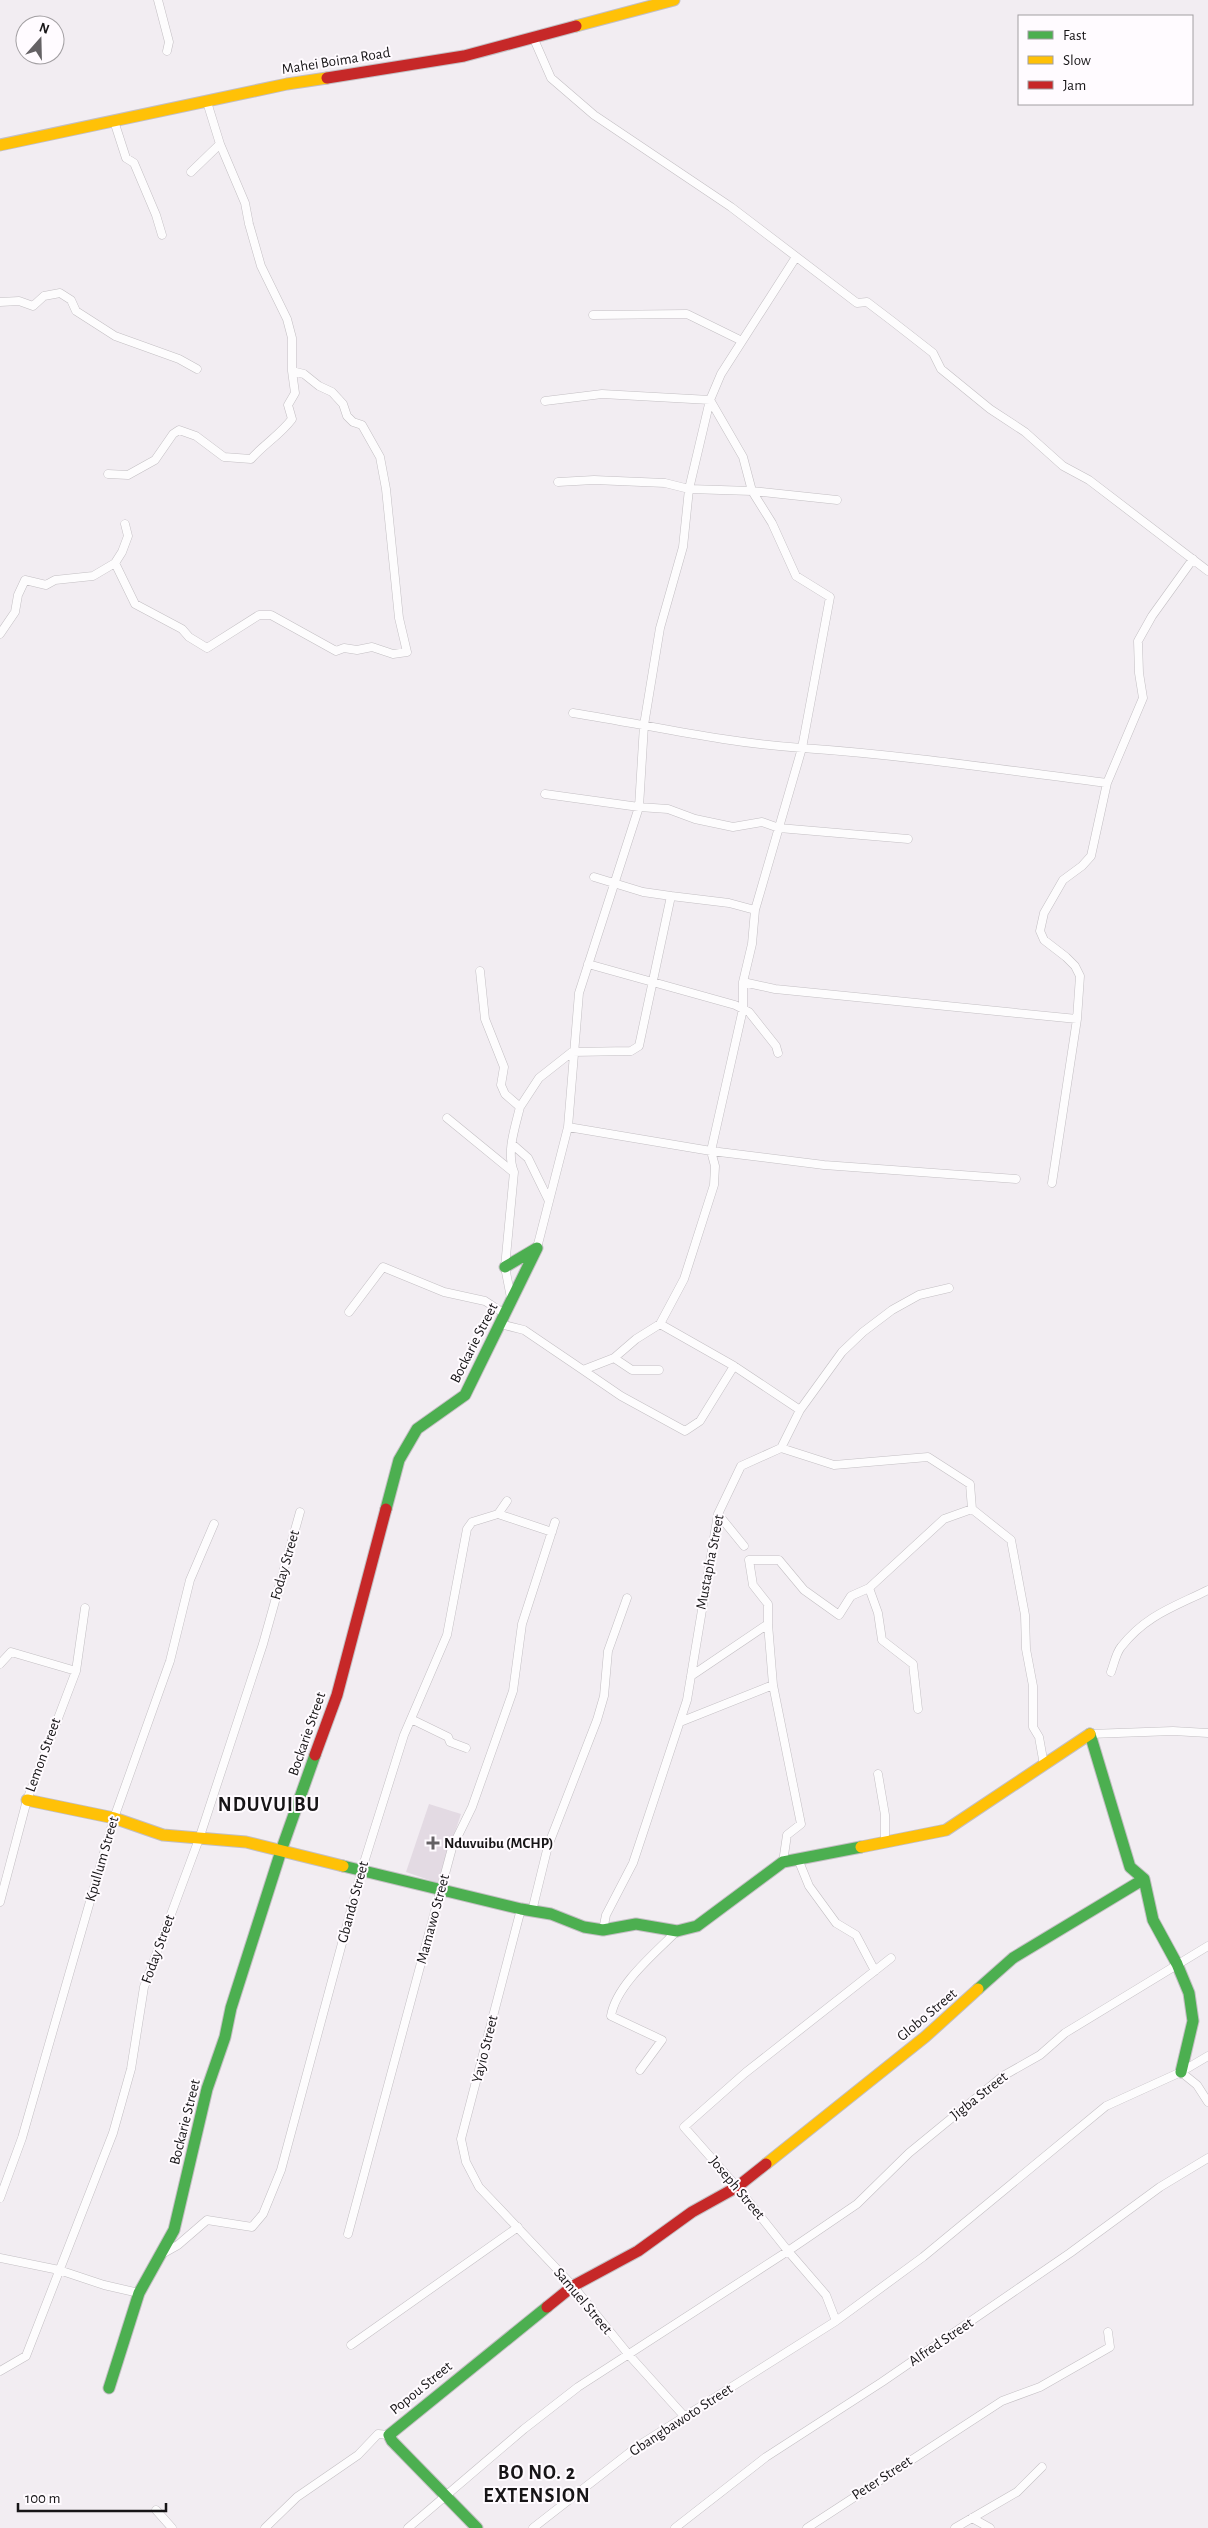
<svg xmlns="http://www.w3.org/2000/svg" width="1208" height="2528" font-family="'Alegreya Sans',sans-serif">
<rect width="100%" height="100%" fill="#f2edf2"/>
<!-- built -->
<path fill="#e3dae3" d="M429,1804L461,1814L438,1883L406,1872Z"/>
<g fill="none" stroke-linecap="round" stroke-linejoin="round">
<defs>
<path id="street" d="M158,0L169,42L167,51
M533,37L551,78L594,115L731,207L857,303L867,302L892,321L933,353L941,369L990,409L1025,432L1063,466L1089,480L1208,571
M114,121L126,158L134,163L156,215L162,235
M191,172L220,144
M0,302L19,301L33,306L44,296L60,293L71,300L76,311L115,336L179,359L197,369
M593,315L687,314L742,341
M545,401L602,394L710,400L743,457L752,491L772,523L796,576L830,597L802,748L755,910
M108,474L128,475L155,460L173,434L179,430L196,436L224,457L251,459C264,444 280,435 292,419L288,405L295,393L292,371
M558,482L594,480L665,483L689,489L752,491L837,500
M115,563L135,604L182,629L189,637L207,648L259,615H271L336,651L344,648L357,650L372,647L393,654L407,652L399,618L386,489L380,457L362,425L353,422L347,416L343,404L332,392L319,386L304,374L292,371V338L287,319L261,266L249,224L245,203L220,144L207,102
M0,634L15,612L18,595L25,580L46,585L55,580L93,576L115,563L122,552L128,536L125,524
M573,713C649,725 725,743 802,748C904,755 1005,770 1107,783
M545,794L639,807L668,809L695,819L733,827L762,822L779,828L908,839
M671,896L729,903L755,910L752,944L743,982L775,989L1077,1019
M588,964L735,1005L749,1012L776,1046L778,1053
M480,971L485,1019L504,1067L501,1085L505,1094L520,1107C515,1128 506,1152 514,1172L505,1267L511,1298
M520,1107L539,1078L572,1052L631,1051L639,1046L671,896L643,892L594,877
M447,1118L513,1172
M568,1127L711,1151L743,1009V982
M512,1144L528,1158L549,1201
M1052,1183L1077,1019L1080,976L1075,966L1066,957L1044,940L1040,931L1044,913L1063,880L1082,866L1091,856L1107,783L1143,698L1139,673L1138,641L1152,616L1193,559
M537,1248L568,1127L579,993L639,807L644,725L660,628L683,547L689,489L710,400L721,374L796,257
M349,1312L383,1267L444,1292L485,1301L505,1314
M500,1324L524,1330L583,1370L614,1358L636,1339L660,1324L684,1279L714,1185L715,1166L711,1151L824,1165L1016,1179
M660,1324L734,1366L800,1410
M614,1358L632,1370H659
M583,1370L621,1396L685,1431L700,1421L734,1366
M781,1448L834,1465L928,1457L970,1484L972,1509L1011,1540L1025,1615L1026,1649L1033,1686V1727L1039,1737L1044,1765
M498,1514L552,1532
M718,1514L744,1546
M869,1588L878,1613L882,1640L913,1664L918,1709
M768,1624L773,1685L801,1824L787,1835L783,1862
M0,1664L11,1652L76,1671
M1111,1672C1114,1664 1116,1653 1121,1647C1146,1615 1174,1607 1208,1590
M691,1676L768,1624V1604L753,1585L749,1560H779L804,1590L839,1615L851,1596L869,1588L944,1519L972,1509
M411,1719L448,1737L450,1742L466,1748
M680,1722L773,1685
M1090,1734L1173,1731L1208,1733
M878,1774L885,1815V1843
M798,1859L809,1886L836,1923L856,1935L875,1971
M0,1902L27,1800L76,1671L85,1608
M521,1909L461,2139L466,2162L479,2187L573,2286L629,2355L685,2417
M532,1911L548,1846L597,1720L604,1696L608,1651L627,1598
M603,1930L606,1915L633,1863L687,1700L718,1514L741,1466L781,1448L800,1410L842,1352L863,1332L892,1310L919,1295L949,1288
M891,1958L745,2073L684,2127L737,2187L788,2251L857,2204L909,2153L1003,2076L1040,2055L1065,2033L1208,1946
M640,2070L662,2040L611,2016C616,1985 655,1953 677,1931
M1181,2072L1197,2085L1208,2102
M0,2198L22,2138L114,1818L170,1661L190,1580L214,1524
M348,2234L452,1848L472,1807L513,1691L522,1624L555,1522
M162,2254L178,2245L207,2220L252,2227L263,2214L281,2170L362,1869L404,1735L447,1635L467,1529L472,1522L498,1514L507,1501
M0,2258L59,2270L104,2285L139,2293
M351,2345L518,2227
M0,2371L26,2356L113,2133L131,2069L144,1987L199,1839L263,1644L300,1512
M156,2510L172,2528
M972,2518L990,2528
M265,2528L297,2497L358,2455L378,2434L389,2435
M408,2528L524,2429L578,2387L788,2251L826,2295L836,2321L923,2257L1106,2106L1181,2072L1208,2056
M533,2528L638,2446L836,2321
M675,2528L766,2457L882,2382L1070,2253L1160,2187L1208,2158
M807,2528L1002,2401L1040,2387L1110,2347L1108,2332
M955,2528L1017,2492L1042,2467"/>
<path id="fast" d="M386,1509L399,1460L417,1429L465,1395L537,1248L505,1267
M1090,1734L1130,1867L1144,1879L1153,1920L1177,1964L1189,1993L1193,2021L1181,2072
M343,1866L521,1909L551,1914L584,1927L603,1930L636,1924L677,1931L697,1926L783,1862L861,1847
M978,1989L1013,1958L1144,1879
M109,2388L139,2293L174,2230L207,2089L225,2037L231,2008L281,1851L315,1755
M477,2528L392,2441L389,2435L547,2307"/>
<path id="slow" d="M576,26L674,0
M0,145L287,84L327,78
M27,1800L114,1818L163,1835L246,1842L343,1866
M861,1847L946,1830L1090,1734
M766,2164L925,2037L978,1989"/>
<path id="jam" d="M327,78L464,56L576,26
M315,1755L337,1695L386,1509
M547,2307L573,2286L638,2251L692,2212L737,2187L766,2164"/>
</defs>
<!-- street casing -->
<use href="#street" stroke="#c3bfc3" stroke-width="9"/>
<!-- fast casing -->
<use href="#fast" stroke="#c3bfc3" stroke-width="13"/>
<!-- slow casing -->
<use href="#slow" stroke="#c3bfc3" stroke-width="13"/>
<!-- jam casing -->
<use href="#jam" stroke="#c3bfc3" stroke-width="13"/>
<!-- street -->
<use href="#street" stroke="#fdfcfd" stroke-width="8"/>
<!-- fast -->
<use href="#fast" stroke="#4caf50" stroke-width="11"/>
<!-- slow -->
<use href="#slow" stroke="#ffc107" stroke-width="11"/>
<!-- jam -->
<use href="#jam" stroke="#c62828" stroke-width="11"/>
</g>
<!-- markers -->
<path fill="#646164" stroke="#fffbff" stroke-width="2" d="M430.5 1835.5h5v5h5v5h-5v5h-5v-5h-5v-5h5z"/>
<g text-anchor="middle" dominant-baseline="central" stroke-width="4" stroke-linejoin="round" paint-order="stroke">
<!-- street labels -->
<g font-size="15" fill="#171517" stroke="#fffbff">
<text transform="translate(336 61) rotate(-9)">Mahei Boima Road</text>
<text transform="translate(474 1343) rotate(-63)">Bockarie Street</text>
<text transform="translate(710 1562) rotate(-79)">Mustapha Street</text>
<text transform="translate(285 1565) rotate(-74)">Foday Street</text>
<text transform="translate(307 1734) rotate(-71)">Bockarie Street</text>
<text transform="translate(43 1755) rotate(-70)">Lemon Street</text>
<text transform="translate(102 1859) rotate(-74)">Kpullum Street</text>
<text transform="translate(353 1902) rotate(-75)">Gbando Street</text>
<text transform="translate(433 1919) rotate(-75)">Mamawo Street</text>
<text transform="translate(158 1949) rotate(-70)">Foday Street</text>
<text transform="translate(927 2015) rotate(-40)">Globo Street</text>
<text transform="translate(485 2049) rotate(-76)">Yayio Street</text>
<text transform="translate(979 2096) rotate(-38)">Jigba Street</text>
<text transform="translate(185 2122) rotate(-76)">Bockarie Street</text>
<text transform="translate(737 2188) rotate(50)">Joseph Street</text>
<text transform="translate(583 2301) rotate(50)">Samuel Street</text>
<text transform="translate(941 2342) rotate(-34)">Alfred Street</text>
<text transform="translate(421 2388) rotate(-39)">Popou Street</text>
<text transform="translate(681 2420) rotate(-33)">Gbangbawoto Street</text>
<text transform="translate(882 2478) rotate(-33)">Peter Street</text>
</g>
<!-- poi labels -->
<g font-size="15" font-weight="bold" fill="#171517" stroke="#fffbff" text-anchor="start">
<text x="444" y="1843">Nduvuibu (MCHP)</text>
</g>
<!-- district labels -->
<g font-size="20" font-weight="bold" letter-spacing="1" fill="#171517" stroke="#fffbff">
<text x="269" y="1805">NDUVUIBU</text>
<text x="537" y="2473">BO NO. 2<tspan x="537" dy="23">EXTENSION</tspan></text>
</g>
</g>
<!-- legend -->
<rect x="1018" y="15" width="175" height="90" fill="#fffbff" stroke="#a29fa2"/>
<rect x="1028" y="31" width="25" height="8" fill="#4caf50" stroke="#a29fa2"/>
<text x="1063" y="40" font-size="15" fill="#171517">Fast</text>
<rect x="1028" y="56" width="25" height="8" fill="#ffc107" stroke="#a29fa2"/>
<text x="1063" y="65" font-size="15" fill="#171517">Slow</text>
<rect x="1028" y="81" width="25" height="8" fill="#c62828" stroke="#a29fa2"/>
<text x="1063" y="90" font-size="15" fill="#171517">Jam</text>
<!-- north arrow -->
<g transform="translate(40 40) rotate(20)"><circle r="24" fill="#fffbff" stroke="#a29fa2"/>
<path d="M0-4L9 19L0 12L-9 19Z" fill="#646164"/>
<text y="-8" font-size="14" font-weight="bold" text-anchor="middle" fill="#171517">N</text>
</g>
<!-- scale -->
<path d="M18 2503v8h148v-8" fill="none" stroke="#171517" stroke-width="2.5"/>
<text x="25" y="2503" font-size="15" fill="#171517" stroke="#fffbff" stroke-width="4" paint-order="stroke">100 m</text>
</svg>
